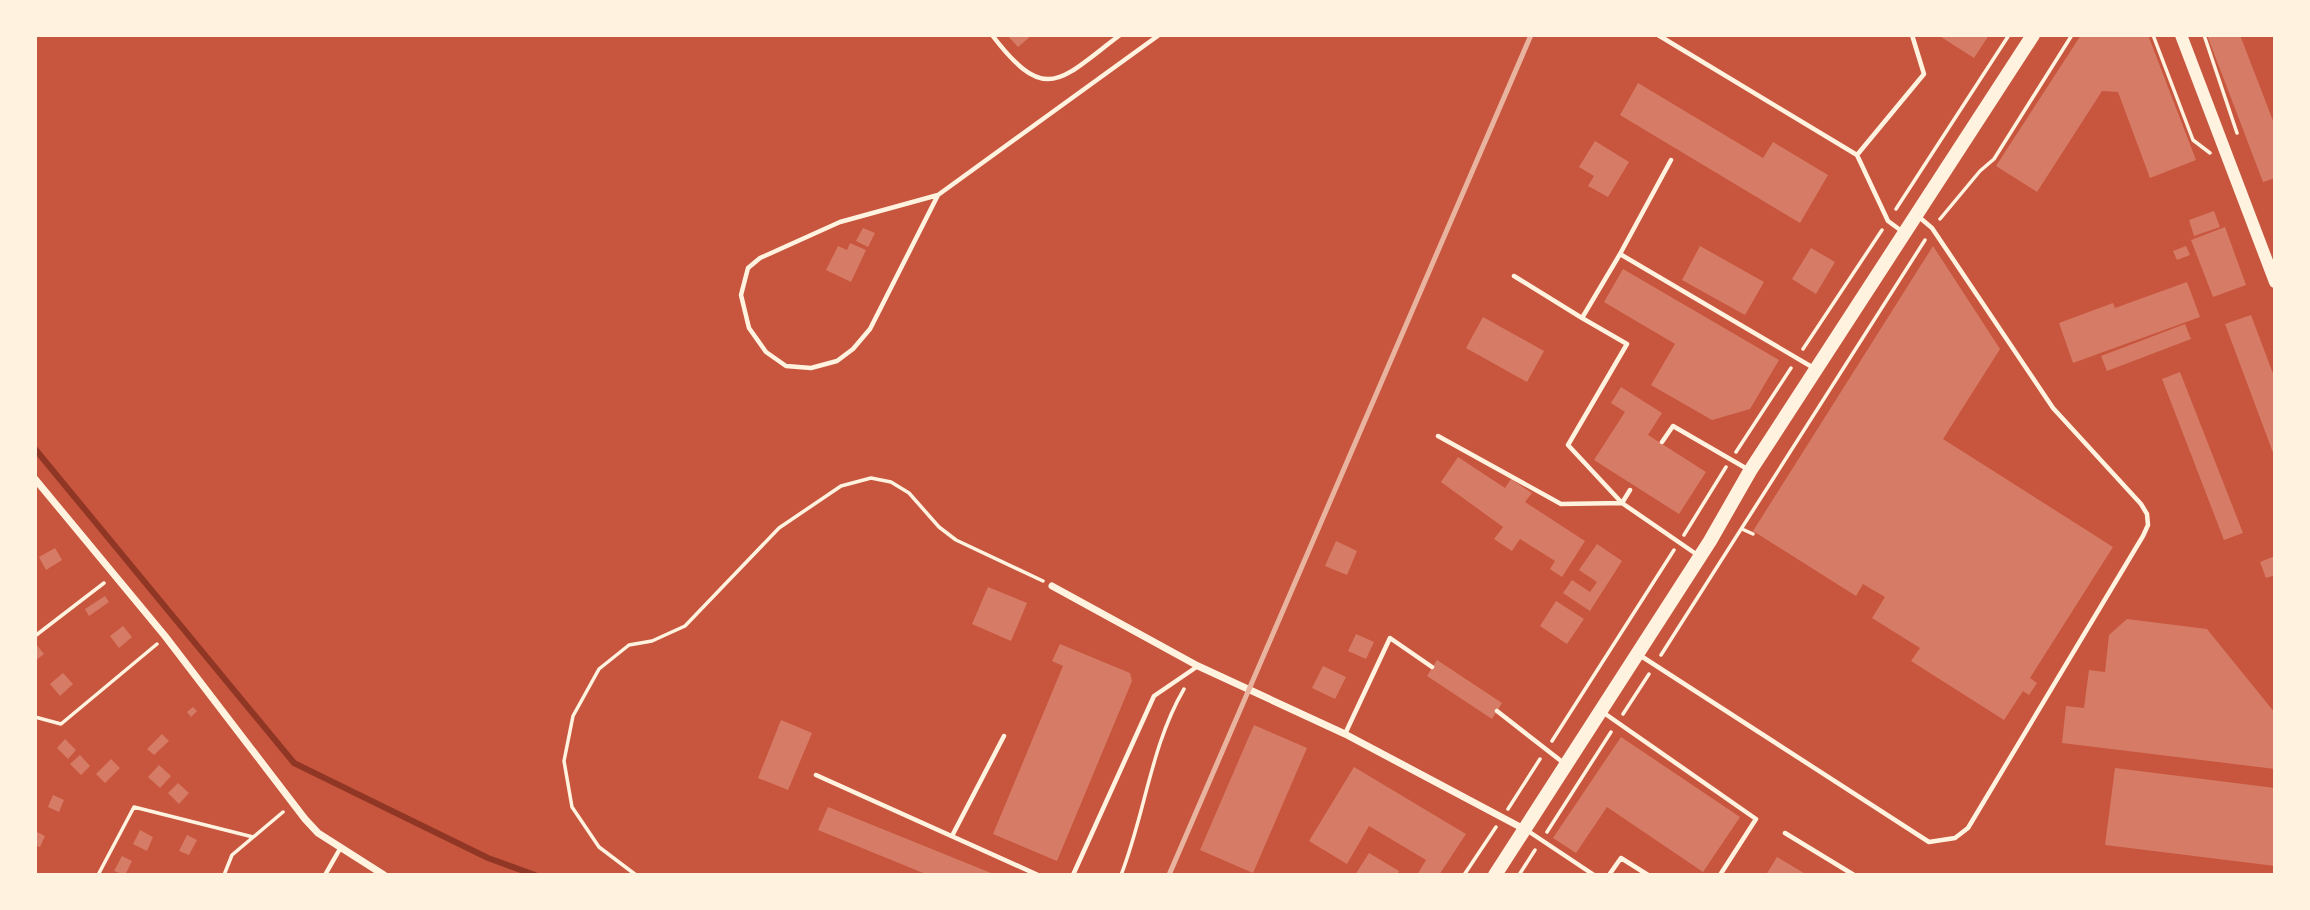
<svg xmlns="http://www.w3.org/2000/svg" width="2310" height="910" font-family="Helvetica,sans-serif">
<rect width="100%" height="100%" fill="#c8553d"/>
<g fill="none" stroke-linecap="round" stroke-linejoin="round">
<!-- stream -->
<path stroke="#8f3625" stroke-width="6" d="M35,449L294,763L488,858L535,875"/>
</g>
<!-- building -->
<path fill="#d67c66" d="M1007,35H1032L1018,47Z
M1938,35H1989L1974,58Z
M2081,35H2148L2196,160L2150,178L2118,92L2102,91L2037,192L1996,166Z
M2207,35H2240L2275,126V178L2263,182Z
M1638,83L1763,158L1773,142L1828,175L1800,223L1620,115Z
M1595,141L1629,162L1608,197L1588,186L1594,176L1579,167Z
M2214,211L2220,227L2194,236L2189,220Z
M2225,227L2246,285L2213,297L2191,240Z
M863,228L875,233L868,247L856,241Z
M850,243L866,250L851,282L826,270L838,246L847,250Z
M1700,246L1764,282L1745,315L1682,280Z
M1933,246L2000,349L1943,439L2113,547L2030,678L2037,683L2029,695L2023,691L2004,720L1911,661L1920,648L1872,618L1885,597L1863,584L1856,596L1753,531Z
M2186,246L2190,255L2177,260L2173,251Z
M1811,248L1835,262L1816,294L1792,279Z
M1623,269L1779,360L1750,409L1712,420L1651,385L1675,344L1604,302Z
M2187,282L2200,317L2073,363L2059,323L2113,303L2115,308Z
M2251,315L2275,379V458L2225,324Z
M1483,317L1544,351L1527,382L1466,348Z
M2185,324L2191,339L2107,371L2101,356Z
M2180,372L2243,533L2224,540L2162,379Z
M1621,387L1662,413L1648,435L1706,472L1679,514L1594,460L1625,412L1611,403Z
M1458,457L1505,488L1511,479L1532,493L1525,502L1585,541L1562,577L1550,569L1555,561L1520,539L1512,551L1494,539L1503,527L1441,482Z
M1336,541L1357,551L1347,575L1325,566Z
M1597,544L1622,561L1590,611L1563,593L1572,580L1590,592L1597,582L1579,570Z
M55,548L62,560L46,570L39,557Z
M2275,556V575L2266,578L2260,562Z
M988,587L1027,603L1011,641L972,624Z
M105,596L109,602L89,616L85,609Z
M1556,601L1584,619L1567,644L1540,626Z
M2127,619L2207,629L2275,713V769L2062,743L2066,706L2084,708L2089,670L2105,672L2109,635Z
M123,626L132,637L119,648L110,636Z
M1356,634L1374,642L1366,659L1348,651Z
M35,643L44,654L35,661Z
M1060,644L1130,673L1132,681L1057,861L993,834L1063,666L1052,661Z
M1437,660L1502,703L1492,719L1427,676Z
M1323,666L1346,677L1335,699L1312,688Z
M63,673L73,684L60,696L50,684Z
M193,707L197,711L191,717L187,712Z
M781,720L812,733L788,790L758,778Z
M1254,725L1307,748L1253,873L1200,850Z
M162,734L169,741L154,755L147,749Z
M1621,737L1740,817L1703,872L1607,807L1576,853L1553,838Z
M65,739L76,750L68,759L57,748Z
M80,755L90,766L81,775L70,764Z
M111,759L120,768L105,783L96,774Z
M159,765L171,776L160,788L148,777Z
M1354,767L1466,834L1439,875H1417L1426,860L1369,826L1347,864L1309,841Z
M2115,768L2275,788V866L2105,845Z
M178,783L189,793L179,804L168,793Z
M53,795L64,800L59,812L48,807Z
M828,807L996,875H928L818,830Z
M140,830L153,837L147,851L133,844Z
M35,831L45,836L40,847L35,845Z
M187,835L197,840L189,855L179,851Z
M1369,853L1399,871L1397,875H1355Z
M122,856L132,861L125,875L114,871Z
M1777,857L1807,875H1766Z"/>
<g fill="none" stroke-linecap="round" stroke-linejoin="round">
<!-- path -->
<path stroke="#fff3e0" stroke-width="3.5" d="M2153,35L2193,140L2210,153
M2204,35L2237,133
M1896,209L2009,35
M1940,219L1980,171L1994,159L2072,35
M1803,349L1882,230
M1736,452L1791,368
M1742,529L1753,534
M1684,535L1726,467
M35,636L104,583
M1661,655L1925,240
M1623,714L1649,674
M35,717L61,724L157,644
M1552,741L1674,550
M1508,809L1540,759
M1547,832L1611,732
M98,875L134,807L253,837
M224,875L232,855L283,812
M636,875L599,847L572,807L564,761L573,716L599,669L629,645L652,641L685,626L779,528L841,486L871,478L891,482L909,493L939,527L956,540L1043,581
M1121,875C1145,814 1151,745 1184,689
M1464,875L1496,827
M1519,875L1535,850"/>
<!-- service -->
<path stroke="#fff3e0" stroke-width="4.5" d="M992,35C1046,106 1060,80 1120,35
M1658,35L1857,155L1888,221L1903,232
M1857,155L1924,74L1912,35
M938,195L870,329L853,349L837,361L811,368L786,366L766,352L749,328L741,295L748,268L760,258L840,222L938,195L1159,35
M1620,254L1671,160
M1514,276L1582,318
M1438,436L1561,504L1622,503L1568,445L1627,344L1582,318L1620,254L1812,367
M1662,442L1673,426L1749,470
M1630,490L1622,503L1699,556
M1641,656L1929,842L1955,838L1968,828L2143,536L2148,525L2147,514L2141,504L2053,408L1932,228L1919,217
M1497,711L1565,764
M1604,713L1756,819L1720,875
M1345,734L1390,638L1432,667
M816,775L1038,875
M1528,831L1594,875
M1785,833L1854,875
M952,836L1004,736
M325,875L341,847
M1073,875L1154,696L1198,666
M1609,875L1621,858L1648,875"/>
<!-- minor -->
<path stroke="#fff3e0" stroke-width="7" d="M35,479L165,636L305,819L318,833L384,875
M1052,586L1198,666L1345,734L1524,829"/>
<!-- tertiary -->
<path stroke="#fff3e0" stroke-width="12" d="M2181,35L2275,282"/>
<!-- secondary -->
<path stroke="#fff3e0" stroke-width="14" d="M1495,875L1710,541L1750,471L2033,35"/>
<!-- rail -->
<path stroke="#e9b49f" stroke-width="5" d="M1169,875L1531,35"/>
</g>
<!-- border -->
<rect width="2310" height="910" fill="none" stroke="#fff3e0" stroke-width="74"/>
</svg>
